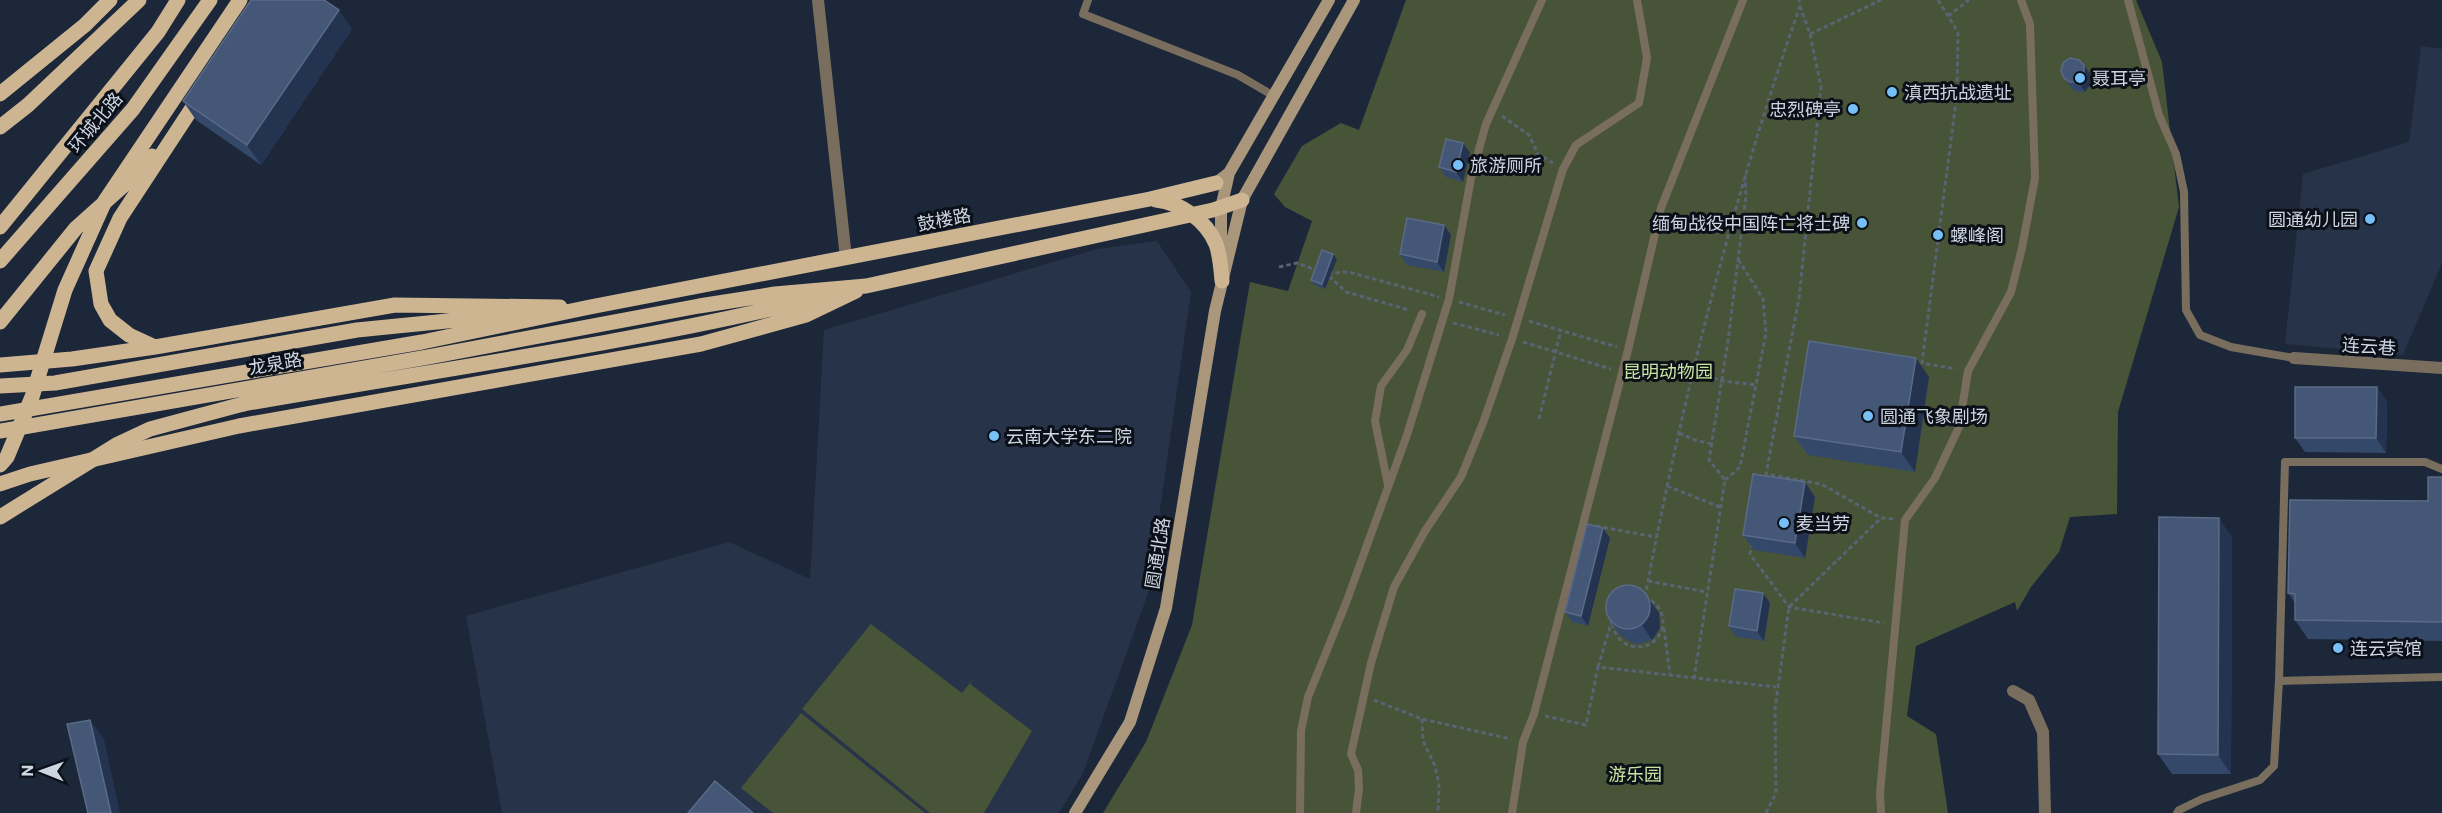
<svg xmlns="http://www.w3.org/2000/svg" width="2442" height="813" font-family="Commissioner,'Noto Sans SC',sans-serif">
<rect width="100%" height="100%" fill="#1c2739"/>
<!-- built -->
<path fill="#263349" d="M2421,46L2442,49V263L2403,355L2285,344L2303,174L2409,142Z
M1157,241L1191,292L1148,594L1083,773L1059,813H502L466,616L729,542L810,579L824,330L1097,249Z"/>
<!-- green -->
<path fill="#485438" d="M1406,0H2136L2162,62L2179,207L2118,412L2117,514L2070,517L2059,552L2031,587L2017,611L2015,602L1916,646L1907,716L1936,734L1948,813H1103L1146,742L1192,625L1250,282L1288,291L1312,221L1285,207L1274,194L1302,146L1341,123L1359,130Z
M882,610L871,624L962,693L973,679L970,684L1032,731L984,813H930L802,709Z
M801,713L925,813H773L741,788Z"/>
<g fill="none" stroke-linecap="round" stroke-linejoin="round">
<!-- path -->
<path stroke="#596373" stroke-width="3" stroke-dasharray="4.5 3" stroke-linecap="butt" d="M1938,0L1958,32L1957,94L1922,363L1956,369
M1800,6L1810,34L1821,87L1799,298L1766,474L1821,484L1881,518L1894,519
M1948,16L1969,0
M1810,34L1881,0
M1502,116L1529,135L1538,154L1553,163
M1279,267L1297,263L1316,270
M1328,273L1349,272L1439,297
M1329,276L1346,292L1409,310
M1459,302L1505,315
M1529,321L1617,347
M1453,323L1499,335
M1523,342L1611,369
M1692,370L1722,381L1757,385
M1539,419L1561,330
M1679,433L1695,440L1712,444
M1725,480L1740,467L1766,333L1763,299L1738,259
M1667,486L1720,507
M1596,526L1656,537
M1752,543L1750,554L1789,607L1884,623
M1648,581L1707,592
M1613 622a25 25 0 1 1 50 0a25 25 0 1 1-50 0Z
M1645,597C1683,395 1732,201 1800,6L1799,0
M1664,628L1670,675
M1598,667L1612,620
M1694,679L1725,480L1709,460L1728,341L1746,195L1745,175
M1374,700L1422,719L1511,739
M1545,716L1586,725L1598,667L1776,687
M1422,719L1423,741L1435,766L1439,784L1438,813
M1766,813L1776,793L1775,709L1789,607L1881,518"/>
<!-- lane -->
<path stroke="#796e5d" stroke-width="8" d="M1088,0L1083,14L1238,75L1274,96
M2128,0L2159,115L2176,154L2184,192L2186,310L2200,335L2231,347L2294,358
M1388,485L1375,421L1381,386L1407,350L1422,314
M2279,681L2442,677
M1300,813L1301,731L1308,697L1346,603L1407,435L1449,299L1471,178L1486,124L1542,0
M1356,813L1359,789L1358,770L1351,754L1371,663L1394,587L1425,531L1461,477L1483,423L1512,339L1563,169L1576,145L1639,103L1647,58L1637,0
M1512,813L1523,742L1534,714L1628,350L1661,208L1743,0
M1881,813L1880,793L1905,520L1935,478L1959,427L1968,371L2011,292L2022,248L2035,178L2030,24L2021,0
M2177,813L2179,810L2202,799L2260,780L2274,766L2279,681L2285,462H2425L2442,469"/>
<!-- street -->
<path stroke="#796e5d" stroke-width="12" d="M818,0L846,258
M2294,358L2442,368
M2013,691L2029,700L2043,732L2045,813"/>
<!-- secondary -->
<path stroke="#a9967b" stroke-width="12" d="M1216,183L1229,173L1329,0
M1221,252V208L1229,173
M1075,813L1130,722L1166,608L1215,311L1242,200L1354,0"/>
<!-- primary -->
<path stroke="#cdb592" stroke-width="15" d="M0,94L85,25L110,0
M0,127L28,105L139,0
M1156,200C1181,203 1206,220 1216,244C1220,255 1221,269 1222,281
M0,227L158,32L178,0
M0,261L133,109L210,0
M0,322L76,228L132,178L152,156
M155,347L129,335L110,320L101,304L96,271L120,218L200,96
M0,365L72,359L155,347L395,305L560,307
M0,386L55,383L357,330L518,314
M243,404C435,370 628,344 818,298
M0,414L422,342L590,307L1150,199L1216,183
M0,431L428,357L699,306L775,294L866,286L1213,210L1242,200
M0,484L30,474L239,426L701,344L806,315L856,291"/>
<!-- primary-bridge -->
<path stroke="#cdb592" stroke-width="15" d="M0,465L7,457L32,397L65,290L105,201L240,0
M0,517L118,444L150,429L243,404"/>
</g>
<!-- wall -->
<path fill="#344869" d="M352,29L261,165L196,120L183,101Z
M2091,75V84L2085,92H2077L2071,88L2064,78Z
M1463,143L1470,153L1463,182L1446,177L1439,167Z
M1444,225L1451,235L1444,272L1407,265L1400,254Z
M1337,259L1325,289L1314,285L1311,280Z
M1929,377L1915,472L1808,455L1794,436Z
M2377,387L2387,402L2386,453L2305,452L2295,438Z
M2442,477V641L2308,639L2295,620V603L2288,593L2428,501Z
M1815,497L1805,558L1754,550L1743,535Z
M2232,537L2231,774H2172L2158,754Z
M1610,538L1588,626L1572,622L1565,612Z
M1763,593L1770,603L1764,641L1736,637L1729,626Z
M1659,613L1660,628L1652,640L1639,644L1632,643L1620,635L1610,621Z"/>
<!-- shaded-wall -->
<path fill="#243450" d="M339,10L352,29L261,165L247,145Z
M2084,65L2091,75V84L2085,92L2078,82Z
M1463,143L1470,153L1463,182L1456,172Z
M1444,225L1451,235L1444,272L1437,262Z
M1333,254L1337,259L1325,289L1322,284Z
M1916,358L1929,377L1915,472L1901,452Z
M2377,387L2387,402L2386,453L2376,438Z
M1805,482L1815,497L1805,558L1795,543Z
M2219,518L2232,537L2231,774L2218,755Z
M1603,528L1610,538L1588,626L1581,616Z
M1763,593L1770,603L1764,641L1757,631Z
M1649,599L1659,613L1660,628L1652,640L1642,625Z
M90,720L104,739L120,813H111Z"/>
<!-- building -->
<path fill="#455776" stroke="#5a6b87" stroke-width="1.5" d="M251,0H324L339,10L247,145L183,101Z
M2070,58L2079,60L2084,65V74L2078,82H2070L2064,78L2061,71L2063,63Z
M1446,139L1463,143L1456,172L1439,167Z
M1407,218L1444,225L1437,262L1400,254Z
M1322,250L1333,254L1322,284L1311,280Z
M1809,341L1916,358L1901,452L1794,436Z
M2295,387H2377L2376,438H2295Z
M1753,474L1805,482L1795,543L1743,535Z
M2428,477H2442V622L2295,620V594L2288,593L2290,500L2428,501Z
M2159,517L2219,518L2218,755L2158,754Z
M1587,524L1603,528L1581,616L1565,612Z
M1606 607a22 22 0 1 1 44 0a22 22 0 1 1-44 0Z
M1735,589L1763,593L1757,631L1729,626Z
M90,720L111,813H88L67,724Z
M715,781L753,813H688Z"/>
<!-- markers -->
<g fill="#77bff7" stroke="#0b1018" stroke-width="2">
<circle cx="2080" cy="78" r="6"/>
<circle cx="1892" cy="92" r="6"/>
<circle cx="1853" cy="109" r="6"/>
<circle cx="1458" cy="165" r="6"/>
<circle cx="2370" cy="219" r="6"/>
<circle cx="1862" cy="223" r="6"/>
<circle cx="1938" cy="235" r="6"/>
<circle cx="1868" cy="416" r="6"/>
<circle cx="994" cy="436" r="6"/>
<circle cx="1784" cy="523" r="6"/>
<circle cx="2338" cy="648" r="6"/>
</g>
<g text-anchor="middle" dominant-baseline="central" stroke-width="6" stroke-linejoin="round" paint-order="stroke">
<!-- poi labels -->
<g font-size="18" fill="#cdd5e1" stroke="#0b1018" text-anchor="start">
<text x="2092" y="78">聂耳亭</text>
<text x="1904" y="92">滇西抗战遗址</text>
<text x="1841" y="109" text-anchor="end">忠烈碑亭</text>
<text x="1470" y="165">旅游厕所</text>
<text x="2358" y="219" text-anchor="end">圆通幼儿园</text>
<text x="1850" y="223" text-anchor="end">缅甸战役中国阵亡将士碑</text>
<text x="1950" y="235">螺峰阁</text>
<text x="1880" y="416">圆通飞象剧场</text>
<text x="1006" y="436">云南大学东二院</text>
<text x="1796" y="523">麦当劳</text>
<text x="2350" y="648">连云宾馆</text>
</g>
<!-- street labels -->
<g font-size="18" fill="#cdd5e1" stroke="#0b1018">
<text transform="translate(95 122) rotate(-50)">环城北路</text>
<text transform="translate(944 219) rotate(-11)">鼓楼路</text>
<text transform="translate(2369 346) rotate(4)">连云巷</text>
<text transform="translate(275 363) rotate(-10)">龙泉路</text>
<text transform="translate(1157 553) rotate(-81)">圆通北路</text>
</g>
<!-- park labels -->
<g font-size="18" fill="#c8e49f" stroke="#0b1018">
<text x="1668" y="371">昆明动物园</text>
<text x="1635" y="774">游乐园</text>
</g>
</g>
<!-- north arrow -->
<g transform="translate(42 771) rotate(271)" stroke="#0b1018" stroke-width="4.5" paint-order="stroke">
<path d="M0-4.5L10 22L0 15L-10 22Z" fill="#cdd5e1"/>
<text y="-9" font-size="16" font-weight="bold" text-anchor="middle" fill="#cdd5e1">N</text>
</g>
</svg>
